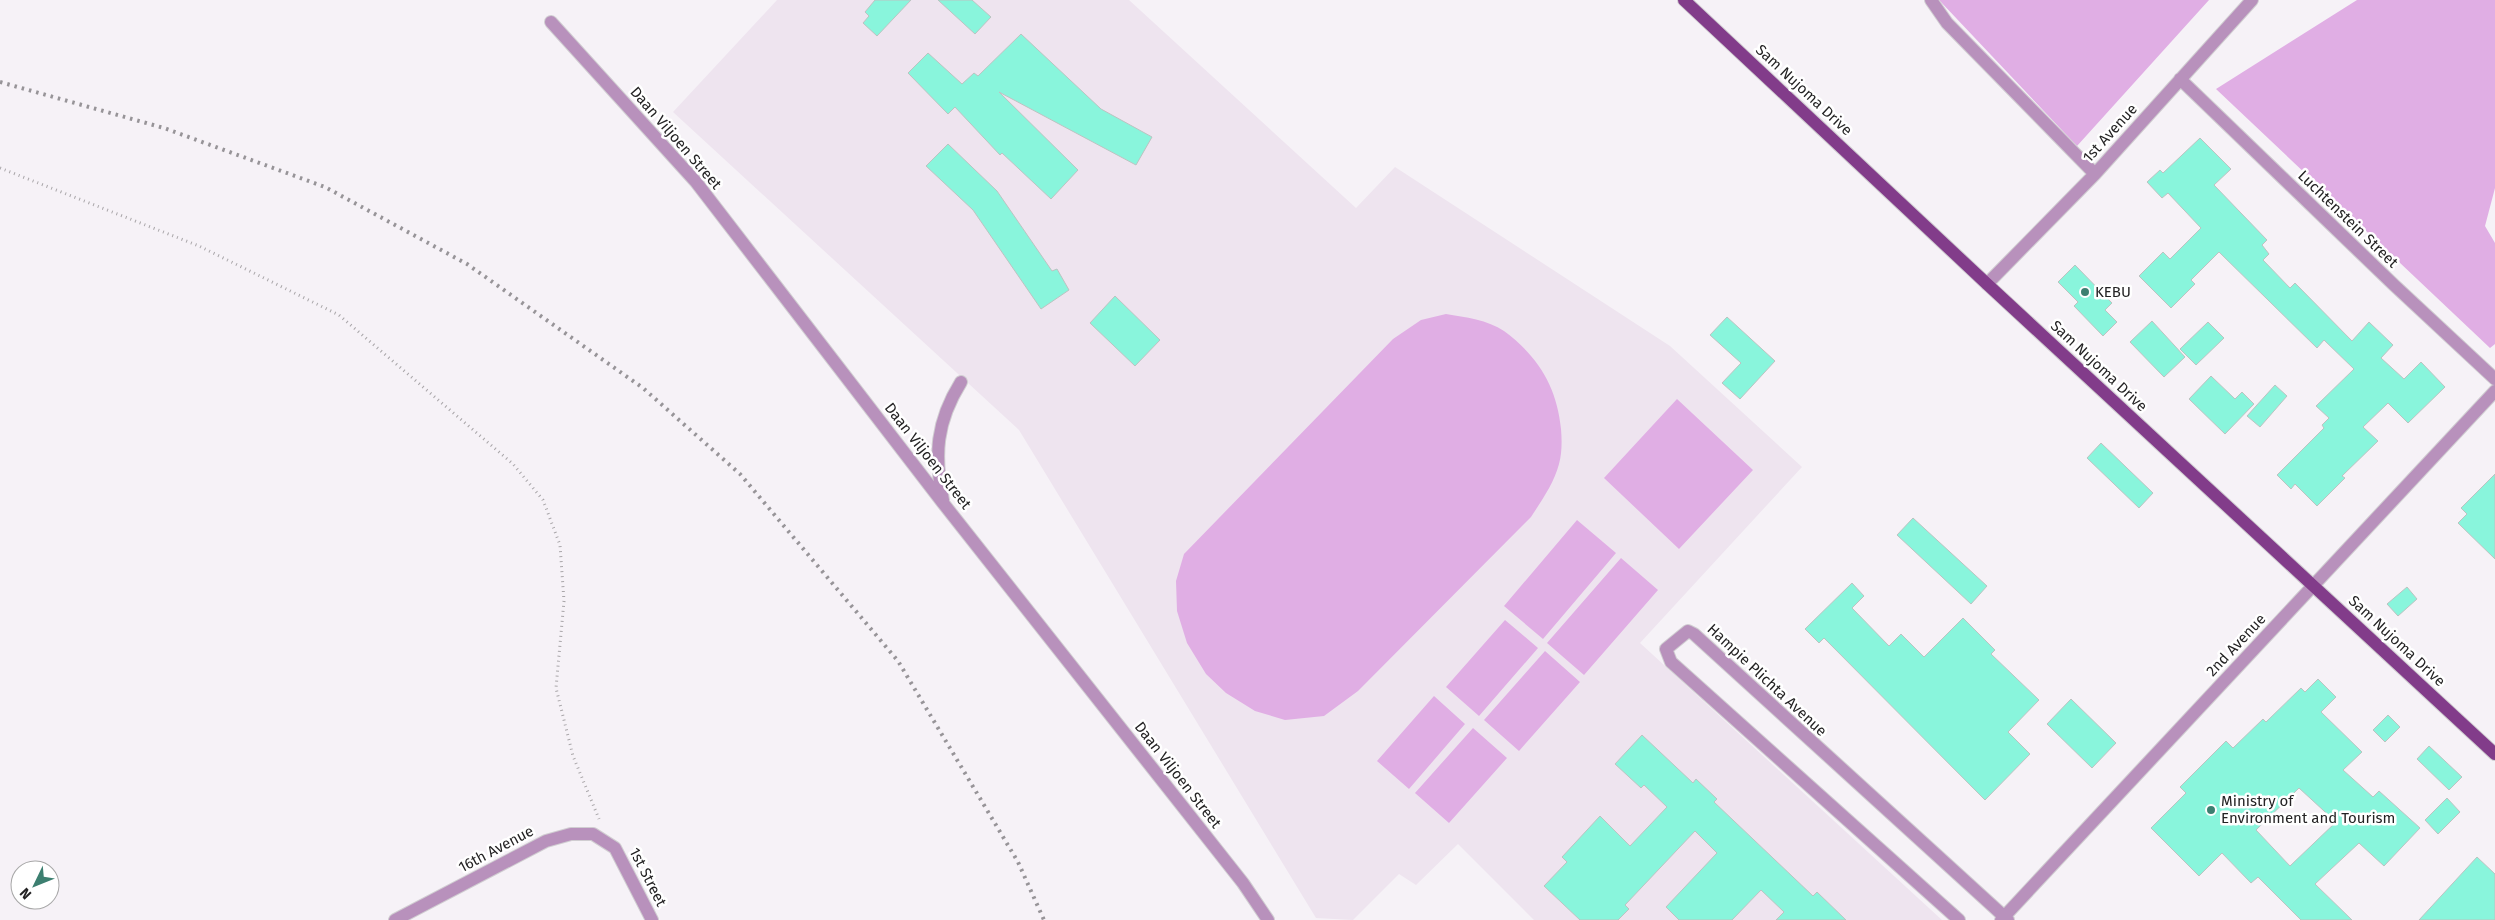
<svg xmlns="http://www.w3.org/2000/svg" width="2495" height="920" font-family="'Fira Sans',sans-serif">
<rect width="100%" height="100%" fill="#f6f2f7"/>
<!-- built -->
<path fill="#eee4ef" d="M777,0H1129L1356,208L1395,167L1670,346L1802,467L1640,643L1942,920H1534L1458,844L1416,885L1399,874L1353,920L1316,918L1019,430L673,112Z"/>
<!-- green -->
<path fill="#e0aee4" d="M1939,0H2209L2077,146Z
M2357,0H2495V188L2485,226L2495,243V344L2490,348L2216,89Z
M1446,314C1465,317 1488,320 1504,331C1538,356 1557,387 1561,429C1562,440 1562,453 1559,464C1554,483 1542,500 1531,517L1358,691L1324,716L1285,720L1255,711L1226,693L1206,674L1187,643L1177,611L1176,581L1184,554L1393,339L1421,320Z
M1677,399L1753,470L1679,549L1604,478Z
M1577,520L1616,553L1543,639L1504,606Z
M1621,558L1658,590L1584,675L1547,643Z
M1505,620L1538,648L1479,716L1446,687Z
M1545,651L1580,682L1519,751L1484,720Z
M1434,696L1465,724L1409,789L1377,761Z
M1473,728L1507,758L1449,823L1415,793Z"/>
<!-- building -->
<path fill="#89f5dc" stroke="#bcc3c1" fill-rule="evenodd" d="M875,0H911L877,36L863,23L869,16L865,12Z
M938,0H972L991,17L975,34Z
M1021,34L1101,109L1152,137L1136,165L999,92L1078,170L1051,199L1002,153L1000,155L955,107L948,114L908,73L928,53L962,84L974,73L978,76Z
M2200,138L2231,169L2214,185L2267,240L2262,245L2269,254L2263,260L2290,288L2295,283L2352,341L2369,322L2393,345L2381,358L2404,379L2421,362L2445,387L2408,423L2388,403L2363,427L2378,441L2342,476L2345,478L2317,506L2295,484L2291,489L2277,475L2324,428L2322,425L2329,418L2316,406L2354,369L2324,340L2317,348L2219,252L2191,280L2195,284L2171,308L2139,276L2163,252L2170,259L2201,228L2168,193L2162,198L2147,182L2160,170L2163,173Z
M948,144L997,191L1052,271L1057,269L1069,290L1041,309L973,210L926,166Z
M2075,265L2112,303L2105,310L2117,322L2103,336L2074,306L2078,302L2058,282Z
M1115,296L1160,340L1135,366L1090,323Z
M1727,317L1775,361L1740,399L1722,383L1741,363L1710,335Z
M2152,321L2185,357L2164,377L2130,342Z
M2208,322L2224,338L2196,365L2180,349Z
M2211,376L2235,399L2242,392L2254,404L2225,434L2189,399Z
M2275,385L2287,396L2260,427L2247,416Z
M2101,443L2153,493L2139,508L2087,458Z
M2495,474V559L2458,523L2467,514L2461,508Z
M1913,518L1987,586L1971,604L1897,535Z
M1852,583L1864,596L1852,608L1889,646L1901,634L1924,657L1963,618L1995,650L1991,654L2039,700L2008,732L2030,754L1985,800L1824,638L1819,643L1805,629Z
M2407,587L2417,599L2398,616L2387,604Z
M2318,679L2336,697L2321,712L2362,752L2343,770L2373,797L2379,791L2420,828L2384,866L2359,843L2315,884L2352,920H2301L2258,877L2251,883L2222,853L2199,876L2151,828L2186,793L2180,787L2226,741L2233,748L2263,719L2266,722L2301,688L2305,692ZM2299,788L2336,822L2290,866L2256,830Z
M2071,699L2116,743L2092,768L2047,724Z
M2388,715L2400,727L2385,742L2373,730Z
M1642,735L1693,783L1696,779L1717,799L1714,802L1813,896L1817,892L1846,920H1776L1784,912L1761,890L1732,920H1679L1666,907L1717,853L1695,831L1625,905L1629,909L1618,920H1580L1544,886L1567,862L1562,857L1600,816L1630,846L1667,807L1644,785L1641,788L1615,764Z
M2429,746L2462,777L2449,790L2417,759Z
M2447,798L2460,812L2438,834L2425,820Z
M2477,857L2495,874V920H2419Z"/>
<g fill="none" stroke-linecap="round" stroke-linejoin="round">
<defs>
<path id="minor" d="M1931,0L1947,23L2095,174
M551,22L696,182L943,503L1243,883L1268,920
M2180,79L2394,285L2495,379
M1987,284L2095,174L2252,0
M943,500C934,455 936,422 961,382
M395,920L546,841L571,834H593L615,848L652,920
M1959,920L1671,662L1666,649L1688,631L1694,634L2008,920
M2001,920L2495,391"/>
<path id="major" d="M1684,0L1987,284L2495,754"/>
</defs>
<!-- minor casing -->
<use href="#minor" stroke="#d0cdd1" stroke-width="14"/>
<!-- major casing -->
<use href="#major" stroke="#d0cdd1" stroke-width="14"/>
<!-- path -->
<path stroke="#a9a6a9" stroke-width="3" stroke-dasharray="1 4" stroke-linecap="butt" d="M0,168L199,246L339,315L513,464L543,500L560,545L564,601L556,688L573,756L599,819"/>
<!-- minor -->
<use href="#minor" stroke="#b891bc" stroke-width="12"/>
<!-- major -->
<use href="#major" stroke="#823c8a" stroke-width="12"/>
<!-- rail -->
<path stroke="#979498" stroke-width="4" stroke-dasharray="2.5 5" stroke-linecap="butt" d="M0,82L164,128L325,187L467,264L643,388L740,474L898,661L1018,862L1044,920"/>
</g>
<!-- markers -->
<g fill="#3c7f70" stroke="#fff" stroke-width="2">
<circle cx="2085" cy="292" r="5"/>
<circle cx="2211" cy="810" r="5"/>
</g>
<g text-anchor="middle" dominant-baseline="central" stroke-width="5" stroke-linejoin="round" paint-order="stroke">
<!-- street labels -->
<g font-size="15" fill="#242324" stroke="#fff">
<text transform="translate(1804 90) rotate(43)">Sam Nujoma Drive</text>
<text transform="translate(2110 133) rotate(-48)">1st Avenue</text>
<text transform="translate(676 138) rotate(49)">Daan Viljoen Street</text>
<text transform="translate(2348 219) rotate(44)">Luchtenstein Street</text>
<text transform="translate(2099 366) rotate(43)">Sam Nujoma Drive</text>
<text transform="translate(928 456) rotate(52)">Daan Viljoen Street</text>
<text transform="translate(2397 641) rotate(43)">Sam Nujoma Drive</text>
<text transform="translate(2236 645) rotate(-47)">2nd Avenue</text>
<text transform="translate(1767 680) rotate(43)">Hampie Plichta Avenue</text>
<text transform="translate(1178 775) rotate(52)">Daan Viljoen Street</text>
<text transform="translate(496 849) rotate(-28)">16th Avenue</text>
<text transform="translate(648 877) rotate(63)">1st Street</text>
</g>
<!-- poi labels -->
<g font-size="15" fill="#242324" stroke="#fff" text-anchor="start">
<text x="2095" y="292">KEBU</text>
<text x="2221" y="801">Ministry of<tspan x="2221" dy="17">Environment and Tourism</tspan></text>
</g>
</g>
<!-- north arrow -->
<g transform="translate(35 885) rotate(227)"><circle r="24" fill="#ffffff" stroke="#a7a7a7"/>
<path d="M0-4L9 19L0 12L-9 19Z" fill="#3c7f70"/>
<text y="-8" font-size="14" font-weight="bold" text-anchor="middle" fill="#242324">N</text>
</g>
</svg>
